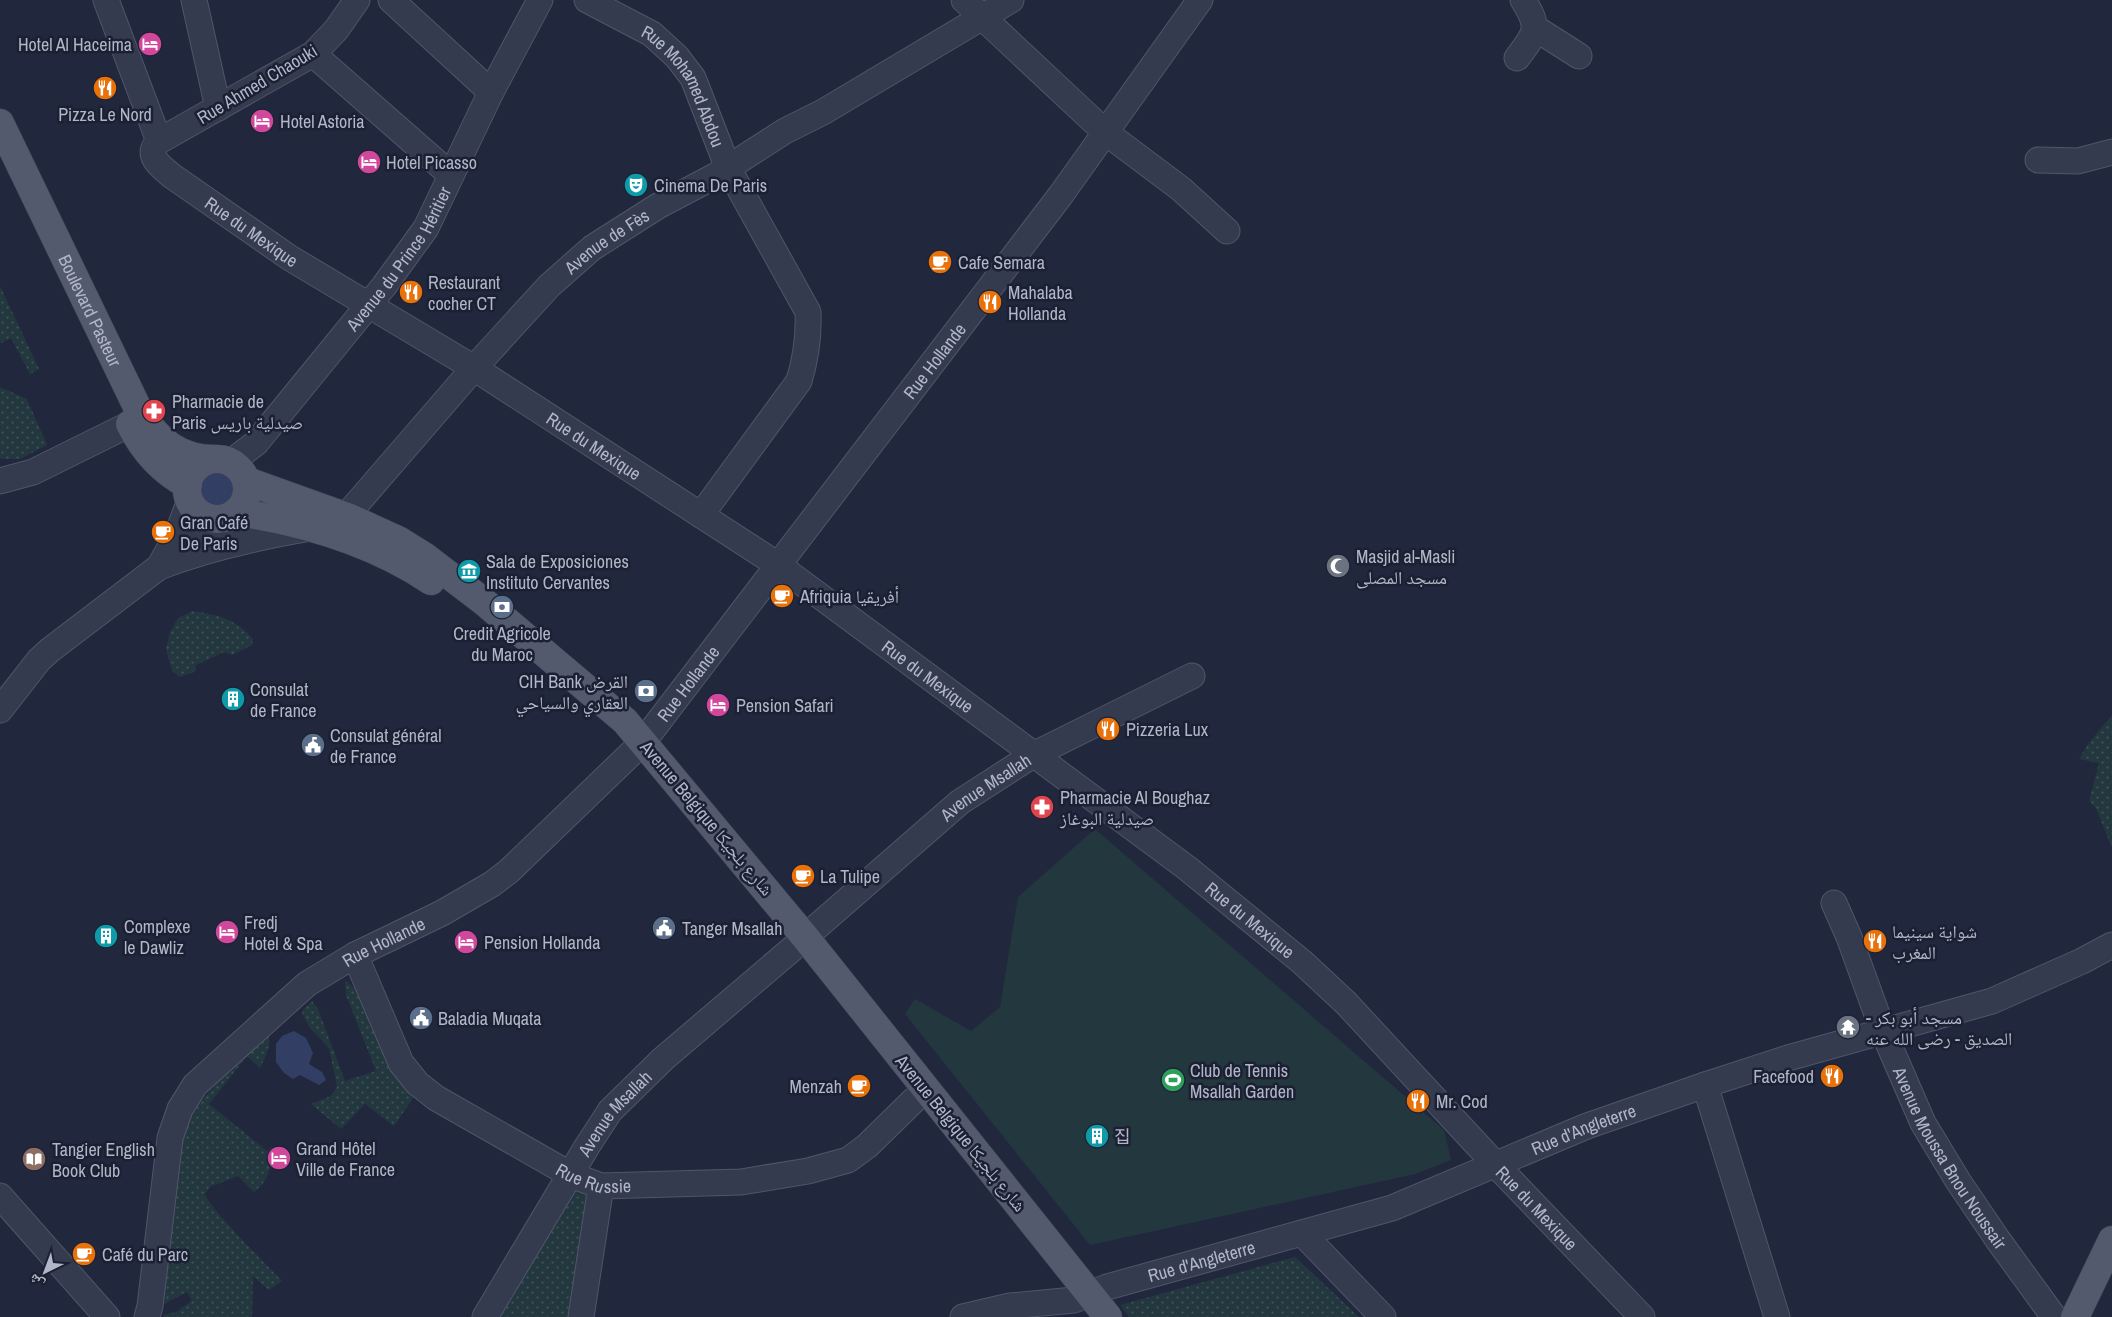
<svg xmlns="http://www.w3.org/2000/svg" width="2112" height="1317" font-family="'Archivo Narrow','Noto Naskh Arabic','Noto Sans KR',sans-serif">
	<defs>
		<pattern id="green-dots" width="8" height="8" patternUnits="userSpaceOnUse" patternTransform="scale(1.25)"><rect width="8" height="8" fill="#23373f"/><path d="M2 2h.1M6 6h.1" fill="none" stroke="#415259" stroke-width="1.8" stroke-linecap="round"/></pattern>
	</defs>
	<rect width="100%" height="100%" fill="#21283e"/>
	<!-- green -->
	<g fill="url(#green-dots)">
		<polygon points="0,286 39,369 30,374 11,338 1,343 0,340"/>
		<polygon points="0,387 27,399 47,445 20,459 0,459"/>
		<path d="M193,611C218,615 236,619 253,639L252,645L232,655L224,652L196,665V671L180,677L172,671L166,649L170,632L178,618Z"/>
		<polygon points="2112,715 2112,848 2096,808 2089,801 2099,763 2079,759 2088,744"/>
		<polygon points="345,980 364,996 418,1091 394,1126 365,1104 341,1129 311,1104 331,1096 337,1087 329,1048 310,1028 302,1014 303,1010 312,1001 318,1009 345,1081 376,1071 346,995"/>
		<path d="M268,1035C272,1045 265,1058 260,1068L247,1056L209,1104L267,1151L272,1146L277,1151C267,1169 272,1178 254,1192L238,1176L210,1187L205,1194C207,1206 269,1267 282,1281L269,1290L253,1276L252,1317H164L163,1315L176,1312L192,1301L187,1292L162,1305L160,1284L185,1123C207,1089 238,1063 268,1035Z"/>
		<polygon points="574,1190 588,1191 574,1317 488,1317"/>
		<polygon points="1295,1257 1359,1317 1129,1317 1120,1305"/>
	</g>
	<!-- pitch -->
	<polygon fill="#23373f" points="1095,829 1444,1130 1451,1160 1415,1174 1090,1245 905,1014 915,999 971,1031 1000,1007 1018,897"/>
	<!-- water -->
	<g fill="#323e64">
		<circle cx="218" cy="490" r="21"/>
		<polygon points="294,1031 306,1038 313,1053 309,1064 322,1072 326,1080 319,1085 300,1075 293,1079 284,1073 276,1062 276,1044 282,1036"/>
	</g>
	<g fill="none" stroke-linecap="round" stroke-linejoin="round">
		<!-- minor casing -->
		<g stroke="#505668" stroke-width="27">
			<g id="minor">
				<polyline points="106,0 159,141"/>
				<polyline points="194,0 218,108"/>
				<path id="s1" d="M357,0L336,30L313,54L159,141C144,155 161,167 172,176L290,258L474,368L778,565L1187,868L1302,962L1346,1003L1495,1164L1642,1317"/>
				<polyline points="391,0 491,92"/>
				<path id="s2" d="M587,0L652,34L677,57L693,78L728,168L808,312C809,337 806,358 799,381L701,515"/>
				<polyline points="964,0 1105,132 1181,189 1227,231"/>
				<polyline points="1535,28 1579,56"/>
				<polyline points="313,54 451,175"/>
				<path d="M1517,58C1536,33 1541,28 1523,0"/>
				<polyline points="2038,160 2078,161 2112,152"/>
				<path id="s3" d="M231,462L256,443L384,286L426,228L491,92L540,0"/>
				<polyline points="0,481 33,472 130,424"/>
				<path id="s4" d="M346,516L474,368L549,286L592,248L658,206L715,176L785,131L823,112L1011,0"/>
				<polyline points="181,551 229,517"/>
				<path d="M159,567C209,548 258,537 311,528"/>
				<polyline points="0,710 39,660 50,650 159,567 177,535 190,500"/>
				<path id="s5" d="M1834,903L1849,937L1883,1031L1923,1123L1958,1181L1998,1240L2054,1317"/>
				<path id="s6" d="M805,937L960,802L1033,755L1192,676"/>
				<path id="s7" d="M355,955L401,1063L417,1083L436,1098L571,1175L601,1186L741,1182L808,1171L848,1160L867,1146L914,1100"/>
				<polyline points="1705,1085 1777,1317"/>
				<polyline points="0,1196 107,1317"/>
				<polyline points="1302,1233 1383,1317"/>
				<path id="s8" d="M147,1317L150,1306L170,1138L180,1109L195,1085L307,984L355,955L442,913L492,884L509,871L643,742L1060,196L1200,0"/>
				<path id="s9" d="M485,1317L586,1148L610,1111L663,1059L792,949"/>
				<polyline points="581,1317 601,1186"/>
				<path id="s10" d="M963,1317L1010,1306L1074,1300L1107,1287L1392,1208L1587,1126L1705,1085L1788,1058L1992,1001L2082,961L2112,945"/>
			</g>
		</g>
		<!-- major casing -->
		<g stroke="#3e4456" stroke-width="29">
			<g id="major">
				<path id="s11" d="M0,123L140,413C159,441 179,459 215,459"/>
				<path d="M130,424C143,450 161,471 188,485"/>
				<circle cx="217" cy="489" r="30"/>
				<polyline points="247,481 350,518 400,541 424,556 483,601 625,721 805,937 1108,1317"/>
				<path d="M236,512C304,522 374,543 431,581"/>
				<polyline points="2075,1317 2112,1240"/>
			</g>
		</g>
		<!-- minor -->
		<use href="#minor" stroke="#353b4e" stroke-width="25"/>
		<!-- major -->
		<use href="#major" stroke="#535a6e" stroke-width="28"/>
	</g>
	<!-- icons -->
	<defs>
		<g id="hotel-disc" transform="scale(1.25)"><circle r="9.5" fill="#d1479c" stroke="#1b2032"/><path d="M-6-4.5h1.5V1H6V5H4.5V3h-9V5H-6ZM-4 0a1.8 1.8 0 1 1 3.6 0ZM.5 0V-2.5h3Q6-2.5 6 0Z" fill="#fff"/></g>
		<g id="restaurant-disc" transform="scale(1.25)"><circle r="9.5" fill="#e8710a" stroke="#1b2032"/><path d="M-5-6h1v4h1v-4h1v4h1v-4h1v5L-1.5 .5V6h-2V.5L-5-1ZM5-6V6H3V1.5H1.5Q1.5-4 5-6Z" fill="#fff"/></g>
		<g id="theatre-disc" transform="scale(1.25)"><circle r="9.5" fill="#0f9aa8" stroke="#1b2032"/><path d="M-5-5.5Q0-4 5-5.5V0Q5 5 0 6Q-5 5-5 0ZM-3.3-2.5H-1v1.5H-3.3ZM1-2.5H3.3v1.5H1ZM-2.8 1Q0 5.5 2.8 1Z" fill="#fff"/></g>
		<g id="cafe-disc" transform="scale(1.25)"><circle r="9.5" fill="#e8710a" stroke="#1b2032"/><path d="M-5.5-4.5H6V0H3Q3 3.5 0 3.5H-2.5Q-5.5 3.5-5.5 0ZM3-3.2v2h1.7v-2ZM-6 4.5H4V6H-6Z" fill="#fff"/></g>
		<g id="pharmacy-disc" transform="scale(1.25)"><circle r="9.5" fill="#e0444e" stroke="#1b2032"/><path d="M-2-6h4v4h4v4h-4v4h-4v-4h-4v-4h4Z" fill="#fff"/></g>
		<g id="mosque-disc" transform="scale(1.25)"><circle r="9.5" fill="#6b7280" stroke="#1b2032"/><path d="M3.5-4.9A6 6 0 1 0 3.5 4.9A5 5 0 1 1 3.5-4.9Z" fill="#fff"/></g>
		<g id="museum-disc" transform="scale(1.25)"><circle r="9.5" fill="#0f9aa8" stroke="#1b2032"/><path d="M0-6L6-3V-2H-6V-3ZM-5-1h2V3h-2ZM-1-1h2V3h-2ZM3-1h2V3H3ZM-6 4H6V6H-6Z" fill="#fff"/></g>
		<g id="bank-disc" transform="scale(1.25)"><circle r="9.5" fill="#5c6f8a" stroke="#1b2032"/><path d="M-6-4H6V4H-6ZM0-2.3a2.3 2.3 0 1 0 0 4.6a2.3 2.3 0 1 0 0-4.6Z" fill="#fff"/></g>
		<g id="building-disc" transform="scale(1.25)"><circle r="9.5" fill="#0f9aa8" stroke="#1b2032"/><path d="M-4-6H4V6H1V3H-1V6H-4ZM-2.5-4.3h1.7v1.8h-1.7ZM.8-4.3h1.7v1.8H.8ZM-2.5-1h1.7V.8h-1.7ZM.8-1h1.7V.8H.8Z" fill="#fff"/></g>
		<g id="civic-disc" transform="scale(1.25)"><circle r="9.5" fill="#5c6f8a" stroke="#1b2032"/><path d="M-.6-6.5H3V-4.5H.6V-3L4-1V1h2V6H-6V1h2V-1L-.6-3ZM-1.2 2.5V6h2.4V2.5Z" fill="#fff"/></g>
		<g id="temple-disc" transform="scale(1.25)"><circle r="9.5" fill="#6b7280" stroke="#1b2032"/><path d="M0-6L5-2H3V0L6.5 2.5H4V6H1.5V3h-3V6H-4V2.5H-6.5L-3 0V-2H-5Z" fill="#fff"/></g>
		<g id="stadium-disc" transform="scale(1.25)"><circle r="9.5" fill="#2e9e5b" stroke="#1b2032"/><path d="M0-5a6.5 5 0 1 0 0 10a6.5 5 0 1 0 0-10ZM-3.5-1.8h7v3.6h-7Z" fill="#fff"/></g>
		<g id="library-disc" transform="scale(1.25)"><circle r="9.5" fill="#8d6e63" stroke="#1b2032"/><path d="M-6-4Q-3-5.5-.7-3.5V5Q-3 3-6 4ZM6-4Q3-5.5 .7-3.5V5Q3 3 6 4Z" fill="#fff"/></g>
	</defs>
	<g fill-rule="evenodd">
		<use href="#hotel-disc" x="150" y="44"/>
		<use href="#restaurant-disc" x="105" y="88"/>
		<use href="#hotel-disc" x="262" y="121"/>
		<use href="#hotel-disc" x="369" y="162"/>
		<use href="#theatre-disc" x="636" y="185"/>
		<use href="#cafe-disc" x="940" y="262"/>
		<use href="#restaurant-disc" x="411" y="292"/>
		<use href="#restaurant-disc" x="990" y="302"/>
		<use href="#pharmacy-disc" x="154" y="411"/>
		<use href="#cafe-disc" x="163" y="532"/>
		<use href="#mosque-disc" x="1338" y="566"/>
		<use href="#museum-disc" x="469" y="571"/>
		<use href="#cafe-disc" x="782" y="596"/>
		<use href="#bank-disc" x="502" y="607"/>
		<use href="#bank-disc" x="646" y="691"/>
		<use href="#building-disc" x="233" y="699"/>
		<use href="#hotel-disc" x="718" y="705"/>
		<use href="#restaurant-disc" x="1108" y="729"/>
		<use href="#civic-disc" x="313" y="745"/>
		<use href="#pharmacy-disc" x="1042" y="807"/>
		<use href="#cafe-disc" x="803" y="876"/>
		<use href="#civic-disc" x="664" y="928"/>
		<use href="#hotel-disc" x="227" y="932"/>
		<use href="#building-disc" x="106" y="936"/>
		<use href="#restaurant-disc" x="1875" y="941"/>
		<use href="#hotel-disc" x="466" y="942"/>
		<use href="#civic-disc" x="421" y="1018"/>
		<use href="#temple-disc" x="1848" y="1027"/>
		<use href="#restaurant-disc" x="1832" y="1076"/>
		<use href="#stadium-disc" x="1173" y="1080"/>
		<use href="#cafe-disc" x="859" y="1086"/>
		<use href="#restaurant-disc" x="1418" y="1101"/>
		<use href="#building-disc" x="1097" y="1136"/>
		<use href="#hotel-disc" x="279" y="1158"/>
		<use href="#library-disc" x="34" y="1159"/>
		<use href="#cafe-disc" x="84" y="1254"/>
	</g>
	<g text-anchor="middle" dominant-baseline="central" stroke-width="5" stroke-linejoin="round" paint-order="stroke">
		<!-- poi labels -->
		<g font-size="18" fill="#b1b6c9" stroke="#1b2032" text-anchor="start">
			<text x="132" y="44" text-anchor="end">Hotel Al Haceima</text>
			<text x="105" y="114" text-anchor="middle">Pizza Le Nord</text>
			<text x="280" y="121">Hotel Astoria</text>
			<text x="386" y="162">Hotel Picasso</text>
			<text x="654" y="185">Cinema De Paris</text>
			<text x="958" y="262">Cafe Semara</text>
			<text x="428" y="282">Restaurant<tspan x="428" dy="21">cocher CT</tspan></text>
			<text x="1008" y="292">Mahalaba<tspan x="1008" dy="21">Hollanda</tspan></text>
			<text x="172" y="401">Pharmacie de<tspan x="172" dy="21">Paris صيدلية باريس</tspan></text>
			<text x="180" y="522">Gran Café<tspan x="180" dy="21">De Paris</tspan></text>
			<text x="1356" y="556">Masjid al-Masli<tspan x="1356" dy="21">مسجد المصلى</tspan></text>
			<text x="486" y="561">Sala de Exposiciones<tspan x="486" dy="21">Instituto Cervantes</tspan></text>
			<text x="800" y="596">Afriquia أفريقيا</text>
			<text x="502" y="633" text-anchor="middle">Credit Agricole<tspan x="502" dy="21">du Maroc</tspan></text>
			<text x="628" y="681" text-anchor="end">CIH Bank القرض<tspan x="628" dy="21">العقاري والسياحي</tspan></text>
			<text x="250" y="689">Consulat<tspan x="250" dy="21">de France</tspan></text>
			<text x="736" y="705">Pension Safari</text>
			<text x="1126" y="729">Pizzeria Lux</text>
			<text x="330" y="735">Consulat général<tspan x="330" dy="21">de France</tspan></text>
			<text x="1060" y="797">Pharmacie Al Boughaz<tspan x="1060" dy="21">صيدلية البوغاز</tspan></text>
			<text x="820" y="876">La Tulipe</text>
			<text x="244" y="922">Fredj<tspan x="244" dy="21">Hotel &amp; Spa</tspan></text>
			<text x="124" y="926">Complexe<tspan x="124" dy="21">le Dawliz</tspan></text>
			<text x="682" y="928">Tanger Msallah</text>
			<text x="1892" y="931">شواية سينيما<tspan x="1892" dy="21">المغرب</tspan></text>
			<text x="484" y="942">Pension Hollanda</text>
			<text x="1866" y="1017">- مسجد أبو بكر<tspan x="1866" dy="21">الصديق - رضى الله عنه</tspan></text>
			<text x="438" y="1018">Baladia Muqata</text>
			<text x="1190" y="1070">Club de Tennis<tspan x="1190" dy="21">Msallah Garden</tspan></text>
			<text x="1814" y="1076" text-anchor="end">Facefood</text>
			<text x="842" y="1086" text-anchor="end">Menzah</text>
			<text x="1436" y="1101">Mr. Cod</text>
			<text x="1114" y="1136">집</text>
			<text x="296" y="1148">Grand Hôtel<tspan x="296" dy="21">Ville de France</tspan></text>
			<text x="52" y="1149">Tangier English<tspan x="52" dy="21">Book Club</tspan></text>
			<text x="102" y="1254">Café du Parc</text>
		</g>
		<!-- street labels -->
		<g font-size="18" fill="#b1b6c9" stroke="#1b2032">
			<text transform="translate(257 84) rotate(-31)">Rue Ahmed Chaouki</text>
			<text stroke="none"><textPath href="#s2" startOffset="135">Rue Mohamed Abdou</textPath></text>
			<text stroke="none"><textPath href="#s1" startOffset="388">Rue du Mexique</textPath></text>
			<text stroke="none"><textPath href="#s4" startOffset="380">Avenue de Fès</textPath></text>
			<text stroke="none"><textPath href="#s3" startOffset="265">Avenue du Prince Héritier</textPath></text>
			<text stroke="none"><textPath href="#s11" startOffset="208">Boulevard Pasteur</textPath></text>
			<text stroke="none"><textPath href="#s8" startOffset="1288">Rue Hollande</textPath></text>
			<text stroke="none"><textPath href="#s1" startOffset="792">Rue du Mexique</textPath></text>
			<text stroke="none"><textPath href="#s1" startOffset="1198">Rue du Mexique</textPath></text>
			<text stroke="none"><textPath href="#s8" startOffset="882">Rue Hollande</textPath></text>
			<text stroke="none"><textPath href="#s6" startOffset="235">Avenue Msallah</textPath></text>
			<text transform="translate(707 818) rotate(50)">Avenue Belgique شارع بلجيكا</text>
			<text stroke="none"><textPath href="#s1" startOffset="1602">Rue du Mexique</textPath></text>
			<text stroke="none"><textPath href="#s8" startOffset="478">Rue Hollande</textPath></text>
			<text stroke="none"><textPath href="#s9" startOffset="242">Avenue Msallah</textPath></text>
			<text stroke="none"><textPath href="#s10" startOffset="651">Rue d'Angleterre</textPath></text>
			<text transform="translate(961 1133) rotate(51)">Avenue Belgique شارع بلجيكا</text>
			<text stroke="none"><textPath href="#s5" startOffset="281">Avenue Moussa Bnou Noussair</textPath></text>
			<text stroke="none"><textPath href="#s7" startOffset="346">Rue Russie</textPath></text>
			<text stroke="none"><textPath href="#s1" startOffset="2009">Rue du Mexique</textPath></text>
			<text stroke="none"><textPath href="#s10" startOffset="246">Rue d'Angleterre</textPath></text>
		</g>
	</g>
	<!-- north arrow -->
	<g transform="translate(45 1272) rotate(222)" stroke="#1b2032" stroke-width="4" paint-order="stroke">
	<path d="M0-4L9 19L0 12L-9 19Z" fill="#b1b6c9"/>
	<text y="-8" font-size="14" font-weight="bold" text-anchor="middle" fill="#b1b6c9">ش</text>
	</g>
</svg>
